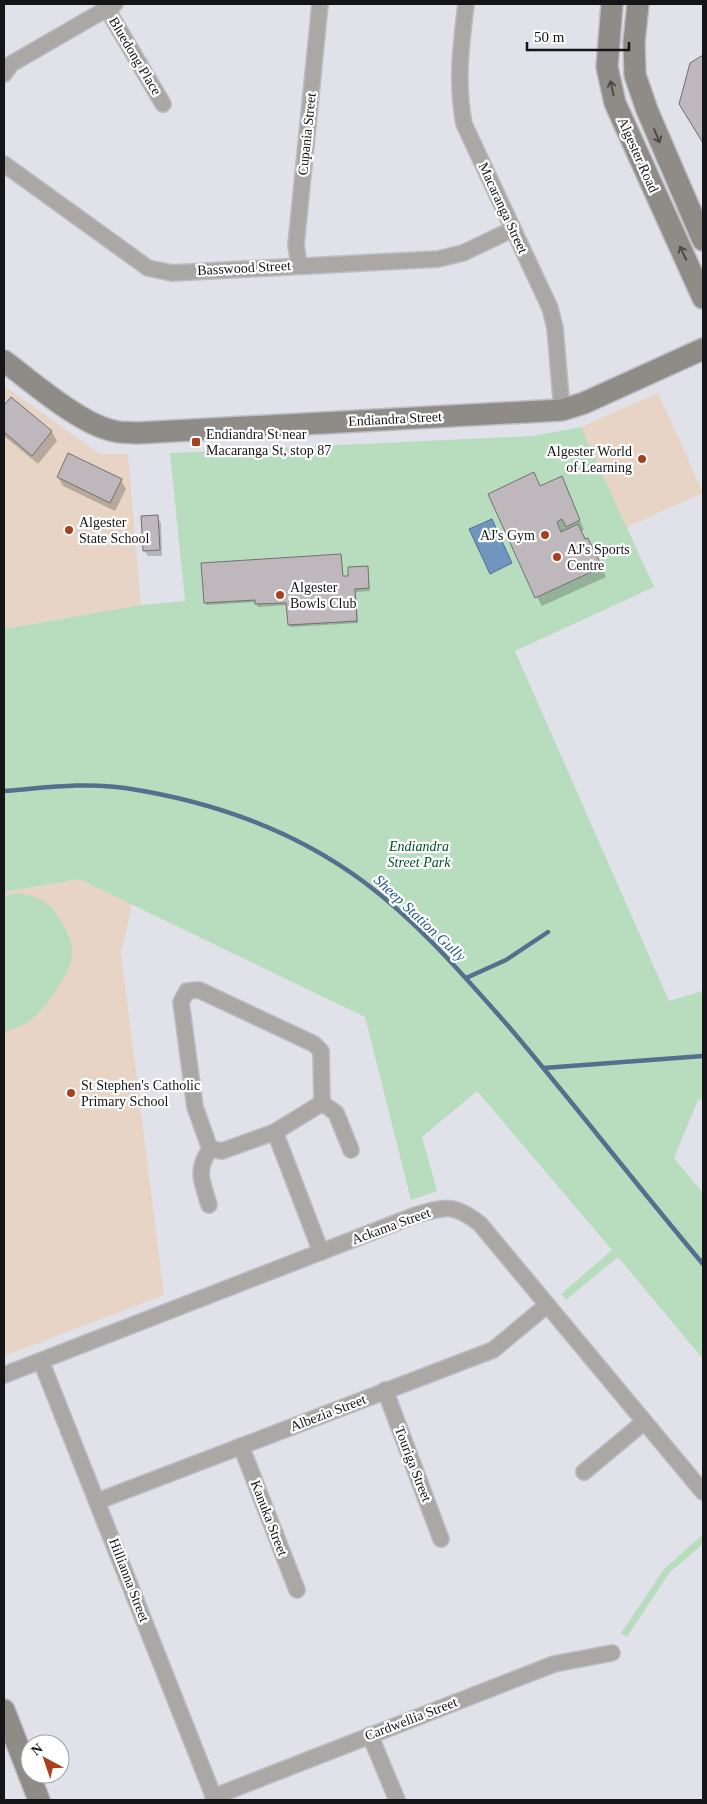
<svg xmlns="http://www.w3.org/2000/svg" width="707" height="1804" font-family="Georgia,serif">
	<rect width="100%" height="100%" fill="#e1e1e9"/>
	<!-- education -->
	<g fill="#e7d4c5">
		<polygon points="4,386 100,454 128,454 141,605 4,629"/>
		<polygon points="658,393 703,493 627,527 581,427"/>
		<polygon points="79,879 132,904 121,953 164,1295 4,1356 4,892"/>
	</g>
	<!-- green -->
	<g fill="#b8ddbe">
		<polygon points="581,427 654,587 515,651 669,1001 703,991 703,1099 698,1100 674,1158 703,1193 703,1359 618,1257 566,1300 561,1294 612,1250 477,1091 422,1137 437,1191 411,1200 365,1017 79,879 4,892 4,629 141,605 185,601 170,453 533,436"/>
		<path d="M17,893C37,895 50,902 60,919C66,928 74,945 72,955C70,974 42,1015 25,1024C19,1027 11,1029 4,1032V896Z"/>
		<polygon points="703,1534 703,1544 669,1573 627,1637 621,1633 664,1569"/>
	</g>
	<!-- water -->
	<polygon fill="#7096c0" stroke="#556f8e" points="492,519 512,563 490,574 469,529"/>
	<!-- shadow -->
	<g fill="#0003">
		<polygon points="703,56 703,142 687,117 691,64"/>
		<polygon points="11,398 52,432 57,441 38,464 4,436 4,407"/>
		<polygon points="534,474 541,487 566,486 584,530 581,531 593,548 606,577 542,606 537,597"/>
		<polygon points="58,477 121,480 126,489 115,511 63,486"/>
		<polygon points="157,517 161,523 162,556 148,556 144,550"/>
		<polygon points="341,555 343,578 350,577 367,567 368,570 370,591 356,592 358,623 290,627 288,605 258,607 256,602 207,605 205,603"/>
	</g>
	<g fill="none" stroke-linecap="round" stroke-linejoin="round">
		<!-- stream -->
		<g stroke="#556f8e" stroke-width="4.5">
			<path d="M4,791C44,788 85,782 125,788C211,801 294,830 364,882C419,923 465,977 510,1028C576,1106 638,1187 703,1264"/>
			<polyline points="466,978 506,960 548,932"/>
			<polyline points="544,1068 703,1056"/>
		</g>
	</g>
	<!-- building -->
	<g fill="#beb7bc" stroke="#756f73">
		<polygon points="703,55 703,143 679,104 690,63"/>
		<polygon points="11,397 52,431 32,456 4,432 4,405"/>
		<polygon points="68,453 122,479 110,503 57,477"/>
		<polygon points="534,472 540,486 562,476 580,520 566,527 562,519 557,522 561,532 578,524 585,539 588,538 602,567 535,598 488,494"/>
		<polygon points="158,515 160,550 143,551 141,516"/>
		<polygon points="341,554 343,576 348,576 348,567 368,566 369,588 355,589 357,621 288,625 286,603 255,604 255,600 204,603 201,563"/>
	</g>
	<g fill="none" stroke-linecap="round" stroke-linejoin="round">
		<!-- street casing -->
		<g stroke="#bcbcc3" stroke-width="18">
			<g id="street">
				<path d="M466,4C461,46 456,82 464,124L550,308L555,328L562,410"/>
				<polyline points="107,9 163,104"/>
				<polyline points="4,74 11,64 115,4"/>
				<polyline points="4,164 148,268 172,273 438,259 463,253 513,229"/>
				<polyline points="299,265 296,245 320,4"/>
				<polyline points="322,1103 336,1113 351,1150"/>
				<polyline points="275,1132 222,1151 210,1149 195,1107 181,1002 187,991 199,990 314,1044 321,1051 322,1103 275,1132 321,1252"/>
				<path d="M209,1205C202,1180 195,1172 210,1149"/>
				<polyline points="41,1361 215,1800"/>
				<path d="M4,1375L416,1215C446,1206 455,1204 480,1224L703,1492"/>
				<polyline points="385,1390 441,1539"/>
				<polyline points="241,1446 297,1590"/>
				<polyline points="584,1472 644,1422"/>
				<polyline points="98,1501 493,1350 546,1306"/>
				<polyline points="370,1735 397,1800"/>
				<polyline points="213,1797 554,1664 612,1653"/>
			</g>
		</g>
		<!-- secondary casing -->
		<g stroke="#bcbcc3" stroke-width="24">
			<g id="secondary">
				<polyline points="612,4 607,67 615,103 703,298"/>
				<polyline points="638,4 634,42 635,75 647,110 703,240"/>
				<path d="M4,361C31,381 81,425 114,431C121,433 129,432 137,433L562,410L584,403L703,349"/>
				<polyline points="4,1710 39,1800"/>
			</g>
		</g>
		<!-- street -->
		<use href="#street" stroke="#aaa7a5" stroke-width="15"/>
		<!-- secondary -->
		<use href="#secondary" stroke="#8f8b87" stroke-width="21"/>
	</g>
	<!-- one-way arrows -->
	<defs><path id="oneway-shaft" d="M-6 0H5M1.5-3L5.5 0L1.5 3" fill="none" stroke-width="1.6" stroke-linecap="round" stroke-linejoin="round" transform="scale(1.25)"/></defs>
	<g stroke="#4c4a4a">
		<use href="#oneway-shaft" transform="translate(612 88) rotate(-102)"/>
		<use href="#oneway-shaft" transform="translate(657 136) rotate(67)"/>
		<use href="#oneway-shaft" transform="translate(683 253) rotate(-115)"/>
	</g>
	<!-- markers -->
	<g fill="#a84020" stroke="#fff" stroke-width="2">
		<rect x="191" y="437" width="10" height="10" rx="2.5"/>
		<circle cx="642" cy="459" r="5"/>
		<circle cx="69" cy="530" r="5"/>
		<circle cx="545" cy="535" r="5"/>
		<circle cx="557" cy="557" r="5"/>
		<circle cx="280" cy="595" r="5"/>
		<circle cx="71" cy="1093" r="5"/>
	</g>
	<g text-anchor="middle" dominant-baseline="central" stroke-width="4.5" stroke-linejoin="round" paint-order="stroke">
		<!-- street labels -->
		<g font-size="14" fill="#151518" stroke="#fff">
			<text transform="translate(135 56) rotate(59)">Bluedong Place</text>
			<text transform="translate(307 134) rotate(-84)">Cupania Street</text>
			<text transform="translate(638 155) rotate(66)">Algester Road</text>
			<text transform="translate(503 208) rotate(65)">Macaranga Street</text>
			<text transform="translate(244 268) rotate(-3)">Basswood Street</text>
			<text transform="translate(395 419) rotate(-3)">Endiandra Street</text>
			<text transform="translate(391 1226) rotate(-20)">Ackama Street</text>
			<text transform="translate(328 1413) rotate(-21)">Albezia Street</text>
			<text transform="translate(413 1464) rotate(69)">Touriga Street</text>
			<text transform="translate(269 1518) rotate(69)">Kanuka Street</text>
			<text transform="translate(129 1580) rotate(69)">Hillianna Street</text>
			<text transform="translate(411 1719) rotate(-21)">Cardwellia Street</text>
		</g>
		<!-- poi labels -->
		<g font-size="14" fill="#151518" stroke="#fff" text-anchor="start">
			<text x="206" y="434">Endiandra St near<tspan x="206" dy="16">Macaranga St, stop 87</tspan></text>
			<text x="632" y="451" text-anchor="end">Algester World<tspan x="632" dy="16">of Learning</tspan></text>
			<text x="79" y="522">Algester<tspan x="79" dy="16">State School</tspan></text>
			<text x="535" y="535" text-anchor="end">AJ's Gym</text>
			<text x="567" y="549">AJ's Sports<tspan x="567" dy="16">Centre</tspan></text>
			<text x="290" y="587">Algester<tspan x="290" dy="16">Bowls Club</tspan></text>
			<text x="81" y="1085">St Stephen's Catholic<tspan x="81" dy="16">Primary School</tspan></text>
		</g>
		<!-- park labels -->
		<g font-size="14" font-style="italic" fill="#00511f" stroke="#fff">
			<text x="419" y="846">Endiandra<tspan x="419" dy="16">Street Park</tspan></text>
		</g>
		<!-- water labels -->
		<g font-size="15" font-style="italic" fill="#20568c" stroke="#fff">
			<text transform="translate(420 918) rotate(43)">Sheep Station Gully</text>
		</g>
	</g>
	<!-- border -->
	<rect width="707" height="1804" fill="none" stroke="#151518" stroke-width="10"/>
	<!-- north arrow -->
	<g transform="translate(45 1759) rotate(320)"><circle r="24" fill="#ffffff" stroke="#a1a1a3"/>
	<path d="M0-4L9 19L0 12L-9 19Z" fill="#a84020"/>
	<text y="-8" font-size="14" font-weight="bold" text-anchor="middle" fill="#151518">N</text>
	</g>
	<!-- scale -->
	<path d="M527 42v8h102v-8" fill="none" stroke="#151518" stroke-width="2.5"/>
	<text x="534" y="42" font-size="15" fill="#151518" stroke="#ffffff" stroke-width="4" paint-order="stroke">50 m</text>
</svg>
